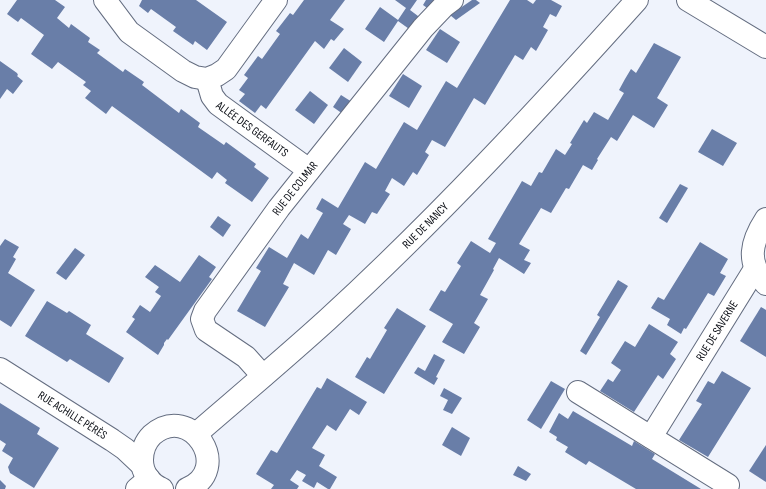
<svg xmlns="http://www.w3.org/2000/svg" width="766" height="489" font-family="'Sofia Sans Condensed',sans-serif">
	<rect width="100%" height="100%" fill="#eff3fc"/>
	<!-- building -->
	<g fill="#697ea8">
		<polygon points="17,0 55,0 65,7 57,18 69,28 71,24 90,38 88,42 100,50 97,53 123,72 125,69 144,82 142,85 179,113 181,109 200,123 198,127 224,145 226,142 256,164 254,167 269,178 252,202 225,183 227,180 217,172 212,179 112,106 106,114 85,98 91,91 83,85 86,82 58,62 52,69 31,54 44,35 21,18 18,22 7,14"/>
		<polygon points="142,0 196,0 227,22 207,50 195,41 193,45 173,31 176,27 151,9 148,13 139,6"/>
		<polygon points="304,0 345,0 330,20 344,29 334,41 331,39 324,49 315,41 266,109 261,105 255,113 239,101 245,94 239,90 248,78 244,75 258,56 262,59 280,34 276,31 290,13 293,15"/>
		<polygon points="395,0 417,0 410,10 422,19 412,31 398,21 384,42 365,29 380,7 398,20 406,8"/>
		<polygon points="426,0 437,0 430,10 423,5"/>
		<polygon points="472,0 476,0 480,3 456,20 450,15"/>
		<polygon points="510,0 527,0 533,4 536,0 551,0 562,6 556,17 550,14 543,27 548,30 536,51 531,47 523,60 515,55 485,105 474,98 445,147 432,140 425,152 429,155 417,175 413,172 404,186 392,178 385,191 390,194 377,214 372,212 365,224 349,215 343,224 351,229 336,255 328,250 314,275 294,263 283,284 289,287 265,327 237,311 261,271 256,268 269,247 287,258 301,234 308,239 323,213 316,209 322,198 338,208 365,162 376,169 404,122 417,130 446,81 457,88"/>
		<polygon points="440,29 460,42 447,63 426,50"/>
		<polygon points="654,43 681,57 657,98 668,105 654,128 633,115 617,141 611,137 597,159 598,160 592,170 583,165 569,189 566,188 551,213 541,208 519,244 530,250 524,260 531,263 524,274 499,258 493,269 494,270 480,295 488,299 474,323 480,327 464,354 442,342 453,324 429,310 441,290 445,292 461,266 457,263 471,241 490,253 496,243 488,239 522,181 531,186 539,172 542,173 556,149 565,155 572,144 570,143 584,120 587,123 594,112 608,120 624,93 619,90 625,79 631,69 636,73"/>
		<polygon points="344,48 362,62 348,82 329,68"/>
		<polygon points="0,61 17,73 18,75 17,76 23,81 13,94 7,89 0,99"/>
		<polygon points="403,74 422,86 409,108 389,96"/>
		<polygon points="310,91 328,105 314,124 295,110"/>
		<polygon points="341,95 352,102 343,114 333,107"/>
		<polygon points="712,129 737,143 723,166 698,152"/>
		<polygon points="680,184 688,188 667,223 659,218"/>
		<polygon points="218,216 231,225 223,237 210,227"/>
		<polygon points="5,239 19,247 13,257 16,259 8,273 35,290 11,327 0,320 0,246"/>
		<polygon points="700,242 728,259 720,273 726,276 714,296 708,293 686,329 684,328 681,334 667,325 670,319 651,308 658,297 664,300"/>
		<polygon points="75,248 85,255 66,280 56,273"/>
		<polygon points="199,255 216,267 209,277 212,279 168,340 167,339 164,343 164,345 158,355 126,332 135,319 132,317 140,305 150,312 161,296 155,292 159,287 145,277 155,265 180,282"/>
		<polygon points="618,280 628,286 586,355 580,351 600,317 597,315"/>
		<polygon points="47,301 67,313 69,311 91,325 86,334 124,358 109,383 70,359 67,362 25,336"/>
		<polygon points="761,307 766,310 766,357 740,341"/>
		<polygon points="397,308 426,326 384,394 355,377 367,357 370,359 387,330 384,328"/>
		<polygon points="649,324 678,342 670,354 676,359 663,379 658,375 634,412 600,391 608,379 613,382 621,370 611,363 625,341 635,347"/>
		<polygon points="434,354 445,360 436,377 438,378 434,385 414,373 418,367 425,371"/>
		<polygon points="722,371 751,388 708,457 679,440 702,404 696,401 708,381 714,384"/>
		<polygon points="327,378 367,402 359,415 350,409 336,431 327,425 312,448 325,455 319,466 337,477 330,489 328,489 317,482 314,488 302,481 306,475 297,470 290,480 299,486 297,489 271,489 274,485 256,474 271,450 277,453 317,387 321,389"/>
		<polygon points="551,381 565,389 541,429 527,420"/>
		<polygon points="444,388 462,398 452,414 443,410 448,400 440,396"/>
		<polygon points="0,403 40,428 37,434 59,448 34,488 10,473 8,467 13,458 2,451 6,444 0,440"/>
		<polygon points="573,411 632,446 634,441 655,454 652,459 701,489 636,489 589,461 586,465 565,452 568,447 556,440 557,437 549,432 559,413 568,419"/>
		<polygon points="452,427 470,438 461,456 442,445"/>
		<polygon points="766,445 766,482 749,471"/>
		<polygon points="518,466 531,474 526,481 513,475"/>
		<polygon points="0,480 6,486 5,489 0,489"/>
	</g>
	<g fill="none" stroke-linecap="round" stroke-linejoin="round">
		<!-- minor casing -->
		<g stroke="#646d80" stroke-width="24">
			<g id="minor">
				<polyline points="105,0 129,32 183,71 195,77 207,79 217,75 226,69 276,0"/>
				<polyline points="688,0 766,47"/>
				<path id="s1" d="M207,79L212,96L218,104L309,170"/>
				<path d="M766,219C751,242 746,262 766,284"/>
				<path id="s2" d="M263,376L246,357L206,330L202,319L205,311L279,208L423,28L444,6L452,0"/>
				<polyline points="578,392 728,485"/>
				<path id="s3" d="M651,437L755,269"/>
				<polyline points="137,489 149,479"/>
			</g>
		</g>
		<!-- tertiary casing -->
		<g stroke="#646d80" stroke-width="24">
			<g id="tertiary">
				<path id="s4" d="M0,369L112,440L125,449L142,465"/>
				<path id="s5" d="M196,434C240,396 284,359 327,320C437,219 538,110 637,0"/>
				<path d="M162,489C150,484 142,473 142,460C142,450 145,442 152,435C191,401 234,470 187,489"/>
			</g>
		</g>
		<!-- minor -->
		<use href="#minor" stroke="#fff" stroke-width="22"/>
		<!-- tertiary -->
		<use href="#tertiary" stroke="#fff" stroke-width="22"/>
	</g>
	<g text-anchor="middle" dominant-baseline="central" stroke-width="3" stroke-linejoin="round" paint-order="stroke">
		<!-- street labels -->
		<g font-size="12" fill="#0b0e15" stroke="#fff">
			<text stroke="none"><textPath href="#s1" startOffset="70">ALLÉE DES GERFAUTS</textPath></text>
			<text stroke="none"><textPath href="#s2" startOffset="246">RUE DE COLMAR</textPath></text>
			<text stroke="none"><textPath href="#s5" startOffset="310">RUE DE NANCY</textPath></text>
			<text stroke="none"><textPath href="#s3" startOffset="125">RUE DE SAVERNE</textPath></text>
			<text stroke="none"><textPath href="#s4" startOffset="86">RUE ACHILLE PÉRÈS</textPath></text>
		</g>
	</g>
</svg>
